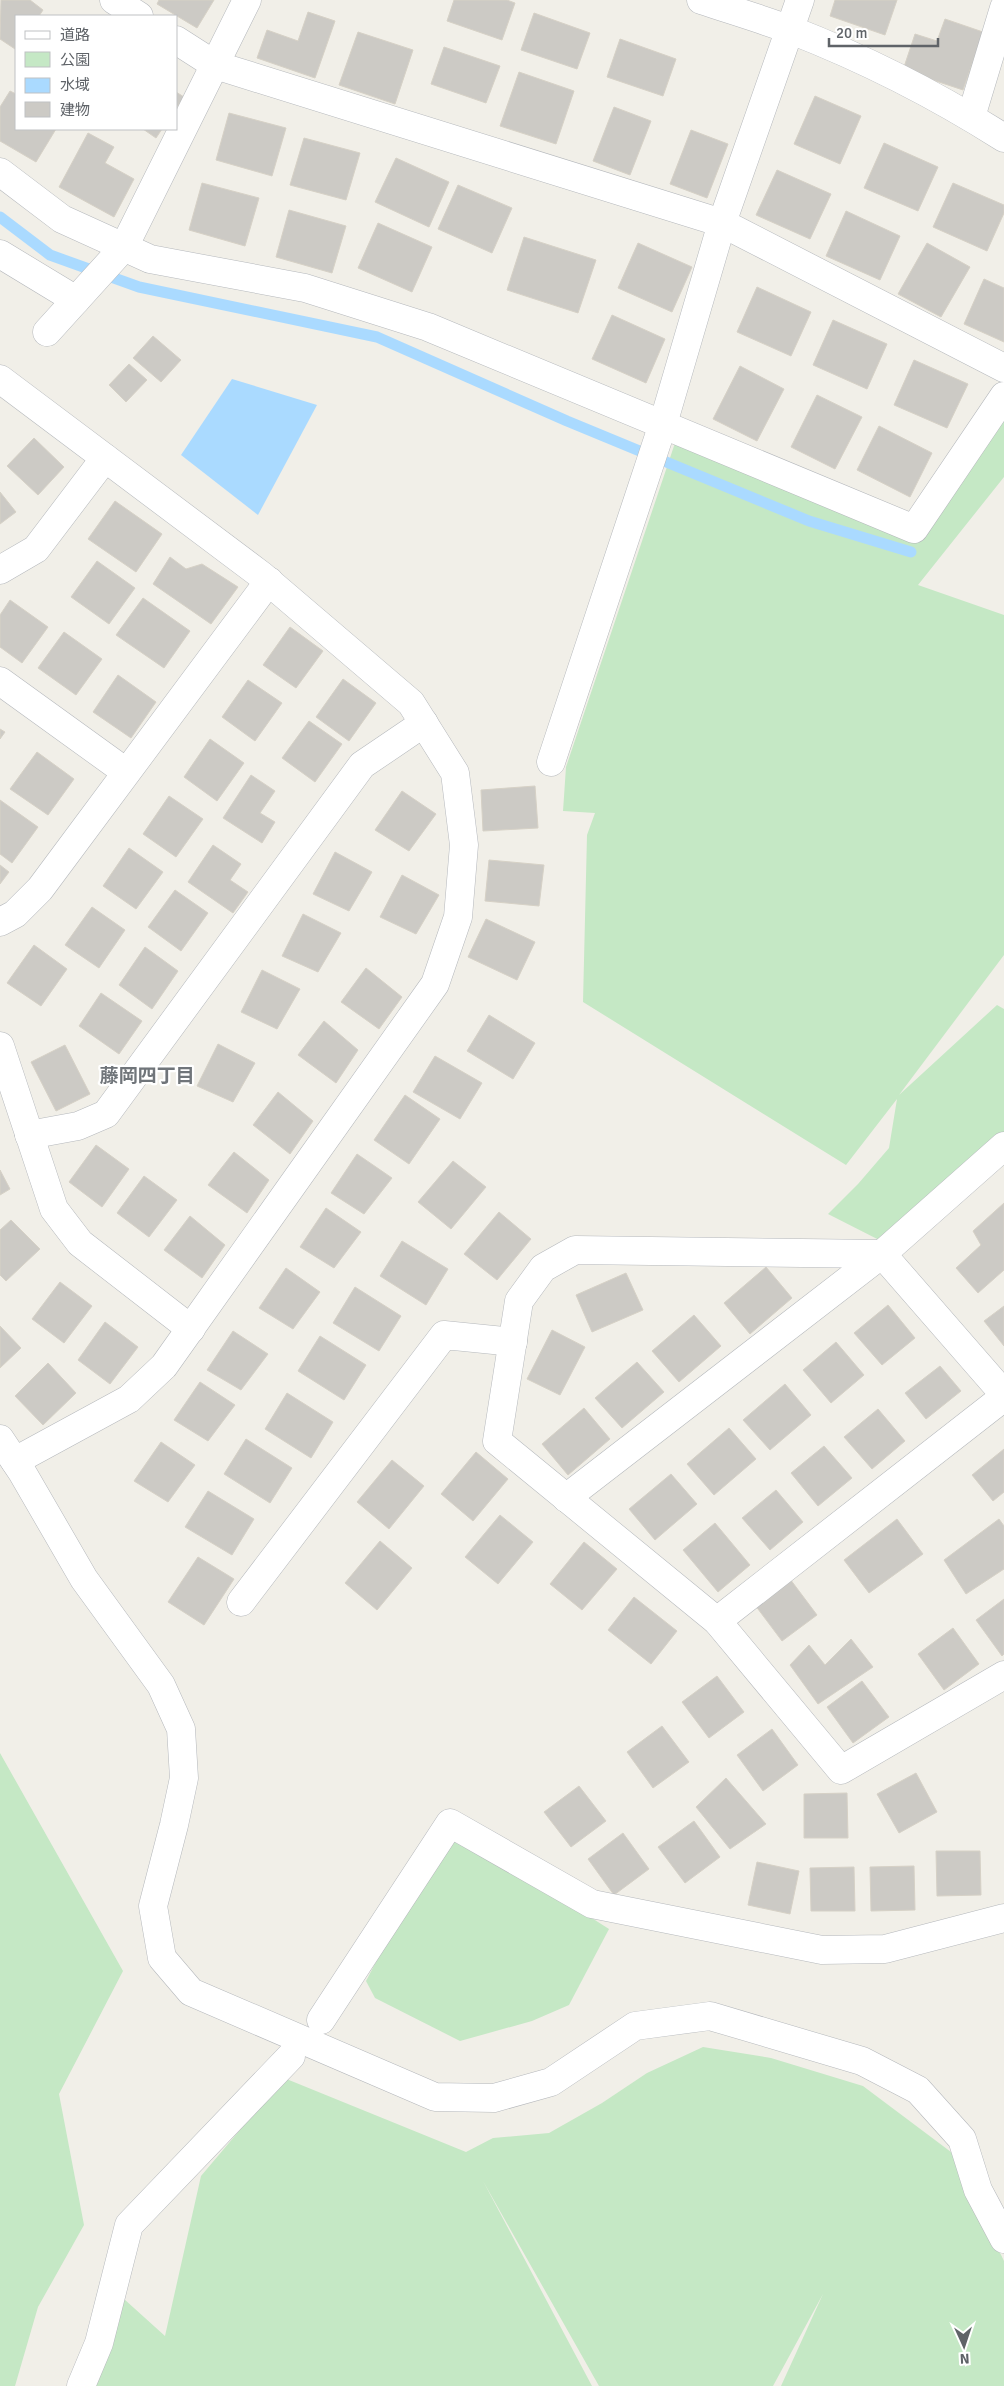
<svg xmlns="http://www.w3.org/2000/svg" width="1004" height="2386" font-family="Signika,'Noto Sans JP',sans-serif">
	<rect width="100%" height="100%" fill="#f1efe8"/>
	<!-- green -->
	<g fill="#c5e8c5">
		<polygon points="1004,413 1004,477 918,585 1004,615 1004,955 899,1095 997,1005 1004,1009 1004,1157 891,1246 828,1214 858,1184 889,1148 897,1099 846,1165 583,1002 587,835 595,813 563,811 566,767 675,443 914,528"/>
		<polygon points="0,1753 123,1971 59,2094 84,2225 38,2307 15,2386 0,2386"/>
		<polygon points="447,1826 609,1929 569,2005 532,2021 460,2041 375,1998 366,1981"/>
		<polygon points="703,2047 771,2058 863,2086 951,2152 1004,2261 1004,2386 781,2386 823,2294 773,2386 599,2386 483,2181 592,2386 90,2386 124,2299 165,2336 201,2176 284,2078 466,2152 493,2138 549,2133 602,2103 647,2073"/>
	</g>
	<!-- water -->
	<polygon fill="#aadaff" points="232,379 317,405 258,515 181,455"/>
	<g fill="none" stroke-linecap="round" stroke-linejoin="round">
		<!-- stream -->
		<polyline stroke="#aadaff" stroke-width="11" points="0,217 50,255 139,287 377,337 567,421 809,521 911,552"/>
	</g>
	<!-- building -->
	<g fill="#cccac5" stroke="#d6d1c6">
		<polygon points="1,0 30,0 43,10 39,16 16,16 15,49 0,39"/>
		<polygon points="159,0 214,0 197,28 157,4"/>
		<polygon points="454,0 507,0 515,3 502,40 447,21"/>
		<polygon points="835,0 897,0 885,35 830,16"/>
		<polygon points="308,12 335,21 315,78 257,58 267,30 298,41"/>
		<polygon points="534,13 590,33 577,69 521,50"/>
		<polygon points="945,19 983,32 963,90 903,70 915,34 937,41"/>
		<polygon points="358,32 413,50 395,104 339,85"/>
		<polygon points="620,39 676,59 663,96 607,77"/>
		<polygon points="444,47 500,66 486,103 431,84"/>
		<polygon points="519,72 574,91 556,144 500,126"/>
		<polygon points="10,91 16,94 16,129 56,129 36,162 0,141 0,107"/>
		<polygon points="176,92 184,97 176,108"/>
		<polygon points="815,96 861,116 840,164 794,144"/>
		<polygon points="614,107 651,121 630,175 593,161"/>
		<polygon points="229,113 286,128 272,176 216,160"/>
		<polygon points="143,129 162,129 156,138"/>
		<polygon points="691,130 728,144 707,198 670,184"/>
		<polygon points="88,133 114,147 105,163 134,179 114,217 59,187"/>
		<polygon points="304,138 360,153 346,200 290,185"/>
		<polygon points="884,143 938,167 918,211 864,188"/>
		<polygon points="396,158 449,182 429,227 375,202"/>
		<polygon points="777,170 831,194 810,239 756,215"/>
		<polygon points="202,183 259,198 245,246 189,230"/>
		<polygon points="953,183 1004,205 1004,213 987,251 933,227"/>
		<polygon points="458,185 512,208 492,253 438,229"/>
		<polygon points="289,210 346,226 332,273 276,257"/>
		<polygon points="846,211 900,236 880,280 826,256"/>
		<polygon points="378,223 432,247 412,292 358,268"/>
		<polygon points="524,237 596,260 578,313 507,290"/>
		<polygon points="638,243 692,267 672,312 618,288"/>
		<polygon points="927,243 970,267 941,317 898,294"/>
		<polygon points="984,279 1004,288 1004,342 964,324"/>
		<polygon points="757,287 811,312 791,356 737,332"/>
		<polygon points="612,315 665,339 646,383 592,359"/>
		<polygon points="833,320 887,344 867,389 813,365"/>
		<polygon points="153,336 181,360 161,382 133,358"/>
		<polygon points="914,360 968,384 947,428 894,405"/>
		<polygon points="129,364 147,380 126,402 109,385"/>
		<polygon points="740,366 784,389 757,441 713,419"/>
		<polygon points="817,395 862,417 835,469 791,447"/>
		<polygon points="879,426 932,453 910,497 857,470"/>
		<polygon points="34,438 64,467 38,495 7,466"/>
		<polygon points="0,492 16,512 0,524"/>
		<polygon points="115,501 162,534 136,572 88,539"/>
		<polygon points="170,557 186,569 202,564 238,587 211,624 153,584"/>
		<polygon points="97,561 135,588 109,624 71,597"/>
		<polygon points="143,598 190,631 164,668 116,635"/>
		<polygon points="10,600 48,627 22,663 0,647 0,615"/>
		<polygon points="290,627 323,651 296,688 263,665"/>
		<polygon points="64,632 102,659 76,695 38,668"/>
		<polygon points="118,675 156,702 131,738 93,712"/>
		<polygon points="343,679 376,703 349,741 316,717"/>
		<polygon points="248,680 282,703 255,741 222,717"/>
		<polygon points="309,721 342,744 315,782 282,758"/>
		<polygon points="0,729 5,732 0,739"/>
		<polygon points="210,739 244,763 217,801 184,777"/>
		<polygon points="37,752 74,779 48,815 10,789"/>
		<polygon points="251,775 275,791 260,813 275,822 262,843 223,818"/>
		<polygon points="535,786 538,828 483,831 481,790"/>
		<polygon points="402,791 436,814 409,851 375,830"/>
		<polygon points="169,796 203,819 176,857 143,834"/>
		<polygon points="0,800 38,827 12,863 0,854"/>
		<polygon points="213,845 241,864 230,880 248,892 233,913 188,882"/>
		<polygon points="129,848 163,872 136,909 103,886"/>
		<polygon points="335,852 372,872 349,911 313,894"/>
		<polygon points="489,860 544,865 539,906 485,901"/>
		<polygon points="0,865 9,872 0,884"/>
		<polygon points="402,875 439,895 416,934 380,917"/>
		<polygon points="175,890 208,913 181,951 148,927"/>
		<polygon points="92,907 125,930 99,968 65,945"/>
		<polygon points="303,914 341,933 318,972 282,956"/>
		<polygon points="486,919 535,942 517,980 468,957"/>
		<polygon points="34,945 67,969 41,1006 7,983"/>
		<polygon points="145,947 178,971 152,1009 119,985"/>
		<polygon points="366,968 402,997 379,1029 341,1002"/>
		<polygon points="262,970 300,989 277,1029 241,1012"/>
		<polygon points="101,993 142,1021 119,1054 79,1026"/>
		<polygon points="489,1015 535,1043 513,1079 467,1051"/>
		<polygon points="324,1021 358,1050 336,1083 298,1055"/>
		<polygon points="218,1044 255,1063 233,1102 197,1086"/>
		<polygon points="65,1045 90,1094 56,1111 31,1062"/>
		<polygon points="435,1056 482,1083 460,1119 413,1092"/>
		<polygon points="278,1092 313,1121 290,1154 253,1125"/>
		<polygon points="405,1095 440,1119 409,1164 374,1140"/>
		<polygon points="96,1145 129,1169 102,1207 69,1182"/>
		<polygon points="234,1152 269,1180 247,1213 208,1185"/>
		<polygon points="357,1154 392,1178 364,1214 331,1193"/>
		<polygon points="453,1161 486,1187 451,1229 418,1202"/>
		<polygon points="0,1170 10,1189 0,1195"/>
		<polygon points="144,1176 177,1200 149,1237 117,1213"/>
		<polygon points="1004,1203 1004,1270 978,1293 956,1268 981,1245 973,1231"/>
		<polygon points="326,1208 361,1232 334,1268 300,1247"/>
		<polygon points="499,1212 531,1239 497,1280 464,1254"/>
		<polygon points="190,1216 225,1245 202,1278 164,1250"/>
		<polygon points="11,1220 40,1249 6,1281 0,1275 0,1230"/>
		<polygon points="402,1241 448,1269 426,1305 380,1276"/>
		<polygon points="766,1267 792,1298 750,1334 724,1303"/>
		<polygon points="286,1268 320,1292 293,1329 259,1308"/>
		<polygon points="626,1273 643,1310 592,1332 576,1295"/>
		<polygon points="60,1282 92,1306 64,1343 32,1319"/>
		<polygon points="355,1287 401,1316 379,1351 333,1323"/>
		<polygon points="888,1305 915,1338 882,1365 854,1333"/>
		<polygon points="1004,1306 1004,1346 984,1321"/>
		<polygon points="694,1315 721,1346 679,1382 652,1351"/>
		<polygon points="105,1322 138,1347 110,1384 78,1360"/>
		<polygon points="0,1326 21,1348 0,1368"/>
		<polygon points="552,1330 585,1347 560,1395 527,1379"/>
		<polygon points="233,1331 268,1354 241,1390 207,1370"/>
		<polygon points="320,1336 366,1365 344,1400 298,1371"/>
		<polygon points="836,1342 864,1375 831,1403 803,1370"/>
		<polygon points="637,1362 664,1392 622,1428 595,1398"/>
		<polygon points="48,1363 76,1393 43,1425 15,1396"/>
		<polygon points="940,1366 961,1391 926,1419 905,1393"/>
		<polygon points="200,1382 235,1405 208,1441 174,1420"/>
		<polygon points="785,1384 811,1415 770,1450 743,1420"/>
		<polygon points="287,1393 333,1422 311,1458 265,1429"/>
		<polygon points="584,1408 610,1439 568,1475 542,1444"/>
		<polygon points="878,1409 905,1441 872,1469 844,1437"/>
		<polygon points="729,1428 756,1459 714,1495 687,1464"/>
		<polygon points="246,1439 292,1468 270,1503 224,1474"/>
		<polygon points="161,1442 195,1465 168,1502 134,1481"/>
		<polygon points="824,1446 852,1478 818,1506 791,1473"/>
		<polygon points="1004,1449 1004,1492 993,1501 972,1475"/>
		<polygon points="476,1452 508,1479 473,1521 441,1494"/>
		<polygon points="392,1460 424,1486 389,1529 357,1502"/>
		<polygon points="671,1474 697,1504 655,1540 629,1509"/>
		<polygon points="776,1490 803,1522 770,1550 742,1518"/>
		<polygon points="208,1491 254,1519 232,1555 185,1527"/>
		<polygon points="500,1515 533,1542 498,1584 465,1557"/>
		<polygon points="897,1519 923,1554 869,1593 844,1560"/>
		<polygon points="999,1519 1004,1526 1004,1569 966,1594 944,1560"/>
		<polygon points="715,1523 750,1565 718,1592 683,1550"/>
		<polygon points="380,1541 412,1568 377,1610 345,1583"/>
		<polygon points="584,1542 617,1569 582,1610 550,1584"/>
		<polygon points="198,1557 234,1579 204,1625 168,1602"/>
		<polygon points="790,1579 817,1615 782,1641 755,1605"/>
		<polygon points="634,1597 677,1631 651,1664 608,1630"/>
		<polygon points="1004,1599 1004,1654 1002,1656 976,1620"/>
		<polygon points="953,1628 979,1664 944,1690 918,1654"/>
		<polygon points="851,1639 873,1667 818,1704 790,1665 809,1645 825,1665"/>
		<polygon points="717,1676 744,1712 709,1738 682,1702"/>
		<polygon points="862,1681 889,1717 853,1743 827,1707"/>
		<polygon points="662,1726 689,1762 653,1788 627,1752"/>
		<polygon points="772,1729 798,1765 763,1791 737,1755"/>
		<polygon points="916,1773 937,1812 899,1833 877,1794"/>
		<polygon points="726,1778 766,1824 730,1849 696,1807"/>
		<polygon points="579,1786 606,1821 571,1847 544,1812"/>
		<polygon points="847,1793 848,1838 804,1838 804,1794"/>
		<polygon points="694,1821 720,1857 685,1883 658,1847"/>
		<polygon points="623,1833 649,1869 614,1895 588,1859"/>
		<polygon points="936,1851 980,1851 981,1895 937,1896"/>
		<polygon points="757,1862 799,1871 790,1914 748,1905"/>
		<polygon points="914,1866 915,1910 871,1911 870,1867"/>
		<polygon points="854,1867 855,1911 811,1911 810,1868"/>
	</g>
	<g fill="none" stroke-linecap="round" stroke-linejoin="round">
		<!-- minor casing -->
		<g stroke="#b5b8bc" stroke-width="29">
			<g id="minor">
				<polyline points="114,0 139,16"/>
				<path d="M701,0C731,10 761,19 791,30C863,58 938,96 1004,138"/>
				<polyline points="176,40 215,65 722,223 1004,368"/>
				<polyline points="971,117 1004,8"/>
				<polyline points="0,172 62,219 150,259 305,288 428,327 914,529 1004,396"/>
				<polyline points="0,254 76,300"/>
				<polyline points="47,332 124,247 247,0"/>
				<polyline points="0,379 261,575 411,703 455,773 464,845 458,917 435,984 164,1366 129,1399 15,1461"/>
				<polyline points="0,570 36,549 105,458"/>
				<polyline points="0,681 126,772"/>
				<polyline points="551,762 663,424 722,223 800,0"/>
				<polyline points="0,922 15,914 40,889 269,581"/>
				<polyline points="0,1046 54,1209 80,1243 191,1329"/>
				<polyline points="29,1135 78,1126 106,1114 362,765 424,723"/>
				<polyline points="1004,1394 882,1254 575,1250 543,1268 519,1301 497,1441 717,1621 841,1770 1004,1675"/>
				<polyline points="0,1439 22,1472 84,1579 161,1685 181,1729 184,1778 174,1825 153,1906 162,1958 191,1992 435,2097 494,2098 551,2082 635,2026 710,2016 862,2061 918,2090 962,2139 978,2190 1004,2239"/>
				<polyline points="566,1498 882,1254 1004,1146"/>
				<polyline points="241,1602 444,1335 513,1342"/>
				<polyline points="717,1621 1004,1397"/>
				<polyline points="321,2020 450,1823 592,1904 822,1950 885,1949 1004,1918"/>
				<polyline points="81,2386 99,2343 129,2225 291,2056"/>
			</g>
		</g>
		<!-- minor -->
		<use href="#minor" stroke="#fff" stroke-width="28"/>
	</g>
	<g text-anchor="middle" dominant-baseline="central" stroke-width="4.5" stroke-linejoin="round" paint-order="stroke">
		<!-- neighbourhood labels -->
		<g font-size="19" font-weight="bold" fill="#70757a" stroke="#fff">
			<text x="147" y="1076">藤岡四丁目</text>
		</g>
	</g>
	<!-- legend -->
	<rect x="15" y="15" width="162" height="115" fill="#ffffff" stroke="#bfc1c3"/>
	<rect x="25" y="31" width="25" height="8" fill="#ffffff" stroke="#bfc1c3"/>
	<text x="60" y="40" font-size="15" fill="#5f6368">道路</text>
	<rect x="25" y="52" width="25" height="15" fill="#c5e8c5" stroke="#bfc1c3"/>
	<text x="60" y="65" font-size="15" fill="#5f6368">公園</text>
	<rect x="25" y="78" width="25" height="15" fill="#aadaff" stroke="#bfc1c3"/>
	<text x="60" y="90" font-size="15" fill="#5f6368">水域</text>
	<rect x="25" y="102" width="25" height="15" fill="#cccac5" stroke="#bfc1c3"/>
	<text x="60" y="115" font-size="15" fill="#5f6368">建物</text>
	<!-- north arrow -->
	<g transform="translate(964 2346) rotate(177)" stroke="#ffffff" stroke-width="4" paint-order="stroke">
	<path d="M0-4L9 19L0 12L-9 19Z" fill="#5f6368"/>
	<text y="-8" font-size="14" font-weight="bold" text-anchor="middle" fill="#5f6368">N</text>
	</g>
	<!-- scale -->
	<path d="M829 38v8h109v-8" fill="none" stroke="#5f6368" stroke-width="2.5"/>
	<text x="836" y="38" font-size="15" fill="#5f6368" stroke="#ffffff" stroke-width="4" paint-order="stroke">20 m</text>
</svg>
